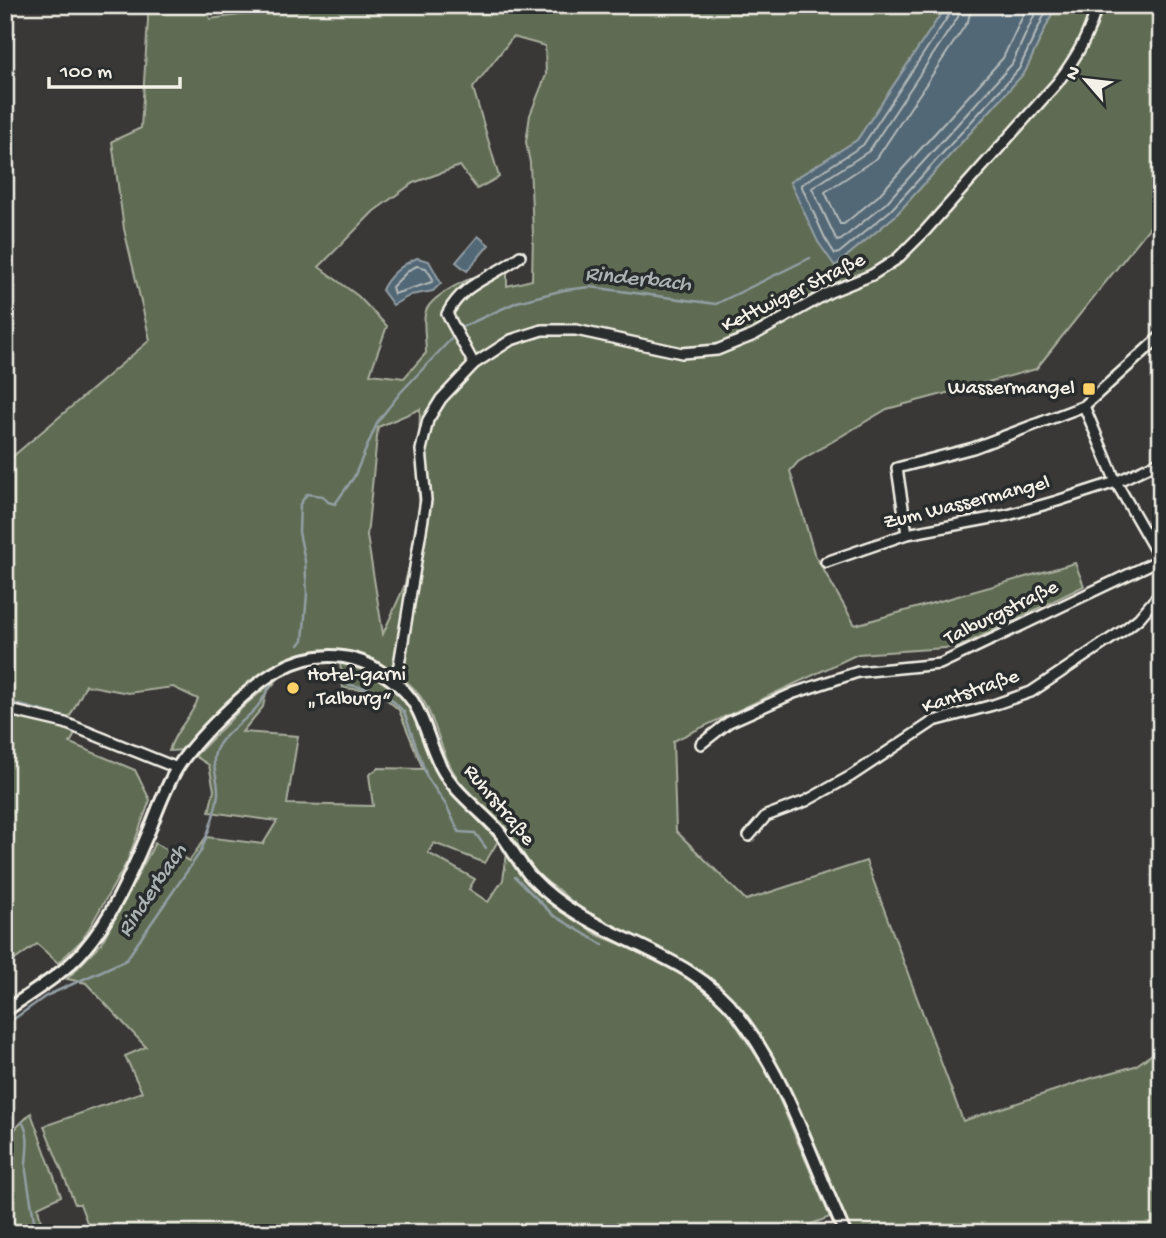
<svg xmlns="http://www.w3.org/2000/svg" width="1166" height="1238" font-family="'Gochi Hand',sans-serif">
	<rect width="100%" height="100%" fill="#393837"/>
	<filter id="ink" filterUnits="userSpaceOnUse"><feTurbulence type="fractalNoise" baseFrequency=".0143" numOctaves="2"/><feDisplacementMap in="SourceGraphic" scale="14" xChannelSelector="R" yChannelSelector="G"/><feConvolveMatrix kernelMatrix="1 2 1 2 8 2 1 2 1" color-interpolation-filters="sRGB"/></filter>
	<g filter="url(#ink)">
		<!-- green -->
		<g fill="#5f6c53" stroke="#aaae9e" stroke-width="2" fill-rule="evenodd">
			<path d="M128,5H205L210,19L255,13L276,5H947L857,140L790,182L835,266L896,215L1025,72L1056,5H1161V213L1036,369L887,409L798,462L790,471L814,553L855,625L1075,563L1084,586L959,647L858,654L673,741L676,831L746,900L866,861L963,1121L1092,1078L1135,1066L1161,1048V1233H852C818,1156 788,1074 737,1006C701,958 639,945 590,915C579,909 570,900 561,892C553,886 543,880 536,872C524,857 515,839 502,824C488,809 470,796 458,779C441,755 438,726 424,702C407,673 366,654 334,652C268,647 226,707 185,750L169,751C174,731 191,718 198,699L173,687L128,693L86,685L69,718L74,736L70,743L135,770L150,800L127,862L83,939L58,963L37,944L5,967V463L150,340L124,229L112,141L141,128L148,20L147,6L131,8ZM513,37L545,46L546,75L530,115L526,142L530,163L533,234L532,280L507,286V263C488,271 429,292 425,314C423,326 426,341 426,353L404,378L370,374L387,326L358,296L319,267L374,211L413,183L460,166L477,189L499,177L473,88ZM420,409L418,485L421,519L404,587L383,634L367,536L378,427Z"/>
			<polygon points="340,663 366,671 401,695 413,711 447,788 498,841 485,863 434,843 428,853 475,879 469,889 488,902 503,880 507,853 526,879 548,900 598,935 654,958 688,976 721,1002 769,1075 830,1217 788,1233 91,1233 80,1204 75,1204 44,1126 142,1092 125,1056 146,1047 86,983 67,979 101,944 155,843 189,861 206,837 263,844 277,821 209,812 214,790 209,765 195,756 244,706 281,675 266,693 263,707 242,732 298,736 287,804 373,806 369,775 378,768 423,769 399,710 377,691 343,688"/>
			<polygon points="31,1113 61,1196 38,1207 43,1233 5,1233 5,1139"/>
		</g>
		<!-- water -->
		<g fill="#526776" stroke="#939ea4" stroke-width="2">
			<polygon points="947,5 1056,5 1025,72 896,215 835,266 818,242 790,182 857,140"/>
			<polygon points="478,236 489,245 467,271 456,262"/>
			<path d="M417,258L429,261L441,283L433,291L411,295L393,305L382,290C388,276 403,264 417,258Z"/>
		</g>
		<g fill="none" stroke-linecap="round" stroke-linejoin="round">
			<!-- shore -->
			<g stroke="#b3baba" stroke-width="2">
				<polyline points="952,5 951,12 863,145 801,185 825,238 835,254 839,253 891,210 1019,69 1049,5"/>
				<polyline points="961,5 958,17 869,151 812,188 837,241 841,240 886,203 1012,64 1039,5"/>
				<polyline points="972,5 968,21 877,158 825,192 840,224 844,224 878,196 1003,58 1028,5"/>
				<polygon points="417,266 426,268 433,279 432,282 394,294 392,287 409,270"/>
			</g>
			<!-- stream -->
			<g stroke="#939ea4" stroke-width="2.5">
				<polyline points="460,328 517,302 564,290 591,287 716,304 810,258"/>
				<polyline points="299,645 303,640 307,594 305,561 299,532 300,504 307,494 323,496 328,502 335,504 354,477 378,421 401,392 451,339"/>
				<polyline points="344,684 383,691 404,712 427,777 446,805 459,832 475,833 486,848"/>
				<polyline points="5,701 65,717"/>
				<polyline points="515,877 553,915 603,945"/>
				<path d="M7,1024L46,996L126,960L201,851C207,836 216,810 218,794C219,779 210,764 216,750C223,733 245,722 257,707C263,700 267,691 271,684"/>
				<path d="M22,1122C32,1137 25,1155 26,1171C29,1192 33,1212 36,1233"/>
			</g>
			<!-- minor casing -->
			<g stroke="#f4f1e8" stroke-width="14">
				<g id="minor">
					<path d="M474,364L447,314C465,280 494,278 520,256"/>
					<polyline points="1084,406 1116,482 1160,559"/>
					<polyline points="907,534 897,468 973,448 1084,406 1161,336"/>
					<polyline points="826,562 907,534 1008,515 1057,501 1116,482 1161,461"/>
					<path d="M392,679L399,665L426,500L421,450L428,420L441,399L474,364L511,340L542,330H576L682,353L717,350L754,335L830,292L872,275L897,259L925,231L1057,83C1076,58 1089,36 1097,5"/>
					<polyline points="5,709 65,723 177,768"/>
					<polyline points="701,744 729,722 794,693 858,672 940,664 1161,559"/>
					<polyline points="749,836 766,816 806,801 851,776 934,721 993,705 1031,692 1124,630 1139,618 1161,592"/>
				</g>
			</g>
			<!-- major casing -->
			<g stroke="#f4f1e8" stroke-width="16">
				<path id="major" d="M5,1011C32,992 62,975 83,951C115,914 133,868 152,824C159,806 166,787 176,770C193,741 249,686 279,670C310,652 348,651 378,670C427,701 419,723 441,767C454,792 479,809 498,830C510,845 519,864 532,878C591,941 687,947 738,1015C787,1079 812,1160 845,1233"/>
			</g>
			<!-- minor -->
			<use href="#minor" stroke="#2a2d2e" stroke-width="9"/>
			<!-- major -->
			<use href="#major" stroke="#2a2d2e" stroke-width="10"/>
		</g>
	</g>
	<!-- markers -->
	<g fill="#ffd166" stroke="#2a2d2e" stroke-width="2.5">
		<rect x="1082" y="382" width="14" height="14" rx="3.5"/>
		<circle cx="293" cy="688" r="7"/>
	</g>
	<g text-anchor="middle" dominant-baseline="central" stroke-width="7" stroke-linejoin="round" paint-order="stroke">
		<!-- street labels -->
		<g font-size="21" fill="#f4f1e8" stroke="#2a2d2e">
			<text transform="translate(794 294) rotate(-26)">Kettwiger Straße</text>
			<text transform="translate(967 504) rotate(-14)">Zum Wassermangel</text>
			<text transform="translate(1002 614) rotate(-26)">Talburgstraße</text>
			<text transform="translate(971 693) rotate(-19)">Kantstraße</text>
			<text transform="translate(498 806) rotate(50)">Ruhrstraße</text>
		</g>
		<!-- poi labels -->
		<g font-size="21" fill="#f4f1e8" stroke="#2a2d2e" text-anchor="end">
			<text x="1075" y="389">Wassermangel</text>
			<text x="307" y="676" text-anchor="start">Hotel-garni<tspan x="307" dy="24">„Talburg“</tspan></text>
		</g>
		<!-- water labels -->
		<g font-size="23" font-style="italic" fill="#abb3b5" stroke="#2a2d2e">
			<text transform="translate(638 280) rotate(6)">Rinderbach</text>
			<text transform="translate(153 891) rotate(-56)">Rinderbach</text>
		</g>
	</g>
	<!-- margin -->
	<rect width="1166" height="1238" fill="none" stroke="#2a2d2e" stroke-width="28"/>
	<rect x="14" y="14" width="1138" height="1210" fill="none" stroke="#f4f1e8" stroke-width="2.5" filter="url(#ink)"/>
	<!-- north arrow -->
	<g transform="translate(1086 80) rotate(298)" stroke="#2a2d2e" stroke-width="5" paint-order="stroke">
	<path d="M0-5L12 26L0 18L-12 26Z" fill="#f4f1e8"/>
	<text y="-10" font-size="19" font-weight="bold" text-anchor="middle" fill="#f4f1e8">N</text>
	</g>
	<!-- scale -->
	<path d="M49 77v10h131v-10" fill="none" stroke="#f4f1e8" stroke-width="3.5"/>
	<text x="60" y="77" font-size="21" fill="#f4f1e8" stroke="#2a2d2e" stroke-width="5" paint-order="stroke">100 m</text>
</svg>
